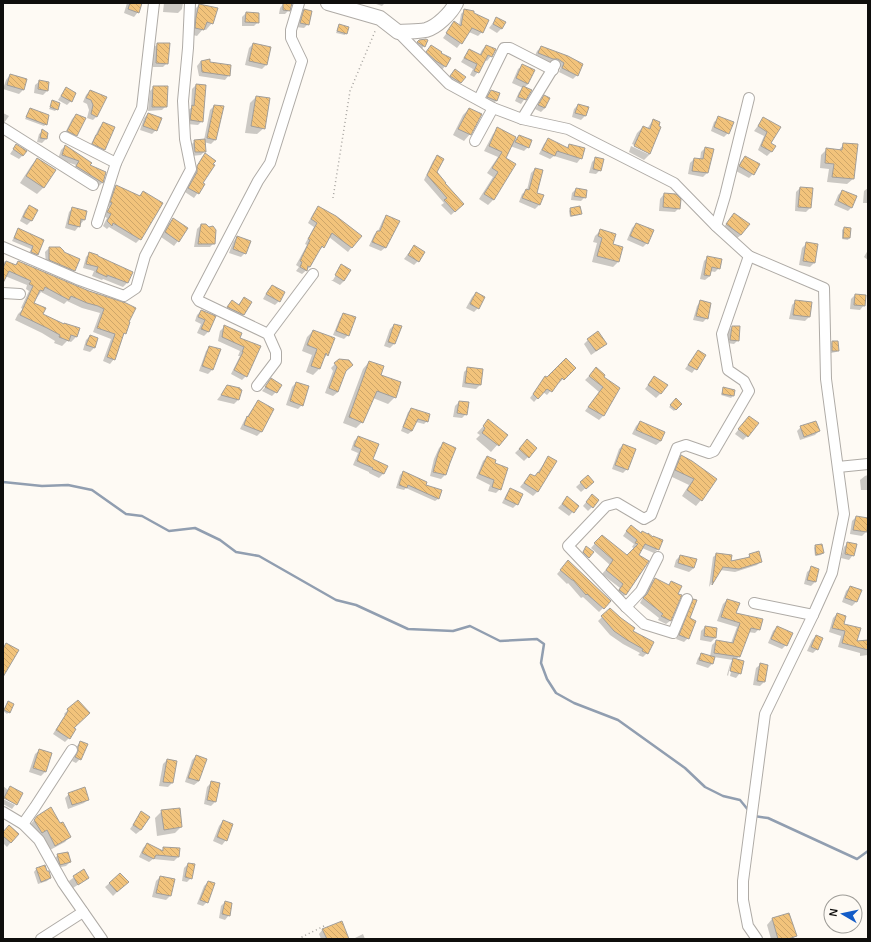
<svg xmlns="http://www.w3.org/2000/svg" width="871" height="942" font-family="Arial,sans-serif">
	<defs>
		<pattern id="building-back-hatch" width="6" height="6" patternUnits="userSpaceOnUse"><rect width="6" height="6" fill="#f2c37b"/><path d="M-1 5l2 2M0 0l6 6M5-1l2 2" fill="none" stroke="#cea669"/></pattern>
	</defs>
	<rect width="100%" height="100%" fill="#fefaf4"/>
	<!-- shadow -->
	<g fill="#0003">
		<polygon points="127,3 141,3 138,12 134,17 124,13"/>
		<polygon points="164,3 183,3 182,9 178,13 163,12"/>
		<polygon points="284,3 289,10 285,14 279,14 280,8"/>
		<polygon points="377,3 385,3 382,6 376,4"/>
		<polygon points="199,5 212,23 206,30 203,29 197,36 189,34 193,11"/>
		<polygon points="304,10 308,24 304,28 296,27 300,14"/>
		<polygon points="465,10 482,32 478,36 469,32 457,48 443,38 454,23 459,26 461,14"/>
		<polygon points="246,13 258,22 254,26 242,26 242,17"/>
		<polygon points="497,18 505,22 501,29 497,33 489,28"/>
		<polygon points="339,25 346,33 345,35 336,33"/>
		<polygon points="427,40 422,49 416,44 419,41"/>
		<polygon points="158,44 167,63 163,67 153,67 153,48"/>
		<polygon points="253,44 266,65 262,69 245,65 249,48"/>
		<polygon points="486,46 491,56 487,61 485,60 478,72 474,77 470,75 473,69 461,62 469,50 479,56 482,50"/>
		<polygon points="541,47 582,64 577,75 573,79 559,72 561,67 554,63 549,63 534,58 537,51"/>
		<polygon points="428,50 445,66 442,70 423,56"/>
		<polygon points="201,61 209,63 229,75 225,80 199,76 197,66"/>
		<polygon points="523,65 534,70 528,84 524,88 530,91 521,104 515,101 519,92 523,88 512,83 518,69"/>
		<polygon points="455,70 461,83 456,87 447,80"/>
		<polygon points="10,75 26,80 23,90 19,94 3,89 6,80"/>
		<polygon points="40,81 47,91 43,95 34,93 35,85"/>
		<polygon points="196,85 202,121 198,125 187,124 188,110 191,108 192,89"/>
		<polygon points="154,87 166,106 162,110 148,111 150,91"/>
		<polygon points="66,88 71,101 67,105 58,100"/>
		<polygon points="90,91 97,116 93,120 87,118 89,110 87,104 83,102 86,95"/>
		<polygon points="491,91 499,94 496,101 492,105 484,102 487,95"/>
		<polygon points="545,96 545,108 541,112 535,109"/>
		<polygon points="256,97 264,128 257,134 245,133 250,103"/>
		<polygon points="53,102 57,109 55,111 49,109"/>
		<polygon points="578,105 587,108 585,116 581,120 572,117 574,109"/>
		<polygon points="214,106 215,140 211,144 204,142 205,151 201,155 191,156 191,145 195,141 204,140 210,110"/>
		<polygon points="30,109 46,124 44,126 25,119"/>
		<polygon points="469,109 470,134 464,141 453,135 463,115"/>
		<polygon points="3,113 9,116 4,123 3,122"/>
		<polygon points="148,114 156,130 152,134 140,130 144,118"/>
		<polygon points="76,115 76,135 72,139 64,135 72,119"/>
		<polygon points="719,118 728,133 724,137 711,131 714,122"/>
		<polygon points="763,119 780,127 770,143 771,152 767,156 758,150 764,136 754,131"/>
		<polygon points="653,120 650,154 644,160 629,152 631,146 648,154 648,152 632,144 637,133 643,127 647,129"/>
		<polygon points="103,123 104,150 100,154 89,148 99,128"/>
		<polygon points="498,129 513,142 519,136 528,147 524,151 510,146 504,158 514,165 493,200 488,205 479,199 493,177 487,173 498,157 484,151 493,134"/>
		<polygon points="43,131 46,139 42,143 37,142 39,134"/>
		<polygon points="548,140 566,149 569,145 581,158 577,163 554,156 550,159 539,154 544,144"/>
		<polygon points="844,144 857,145 853,179 847,184 827,182 829,169 820,168 821,155 827,149 838,151"/>
		<polygon points="16,145 23,155 19,159 10,154"/>
		<polygon points="65,146 89,166 105,173 102,183 98,187 72,171 76,165 58,159 61,150"/>
		<polygon points="705,148 707,173 703,177 688,174 690,163 694,159 700,160 701,152"/>
		<polygon points="437,157 436,172 463,204 451,215 441,205 444,203 424,180 433,161"/>
		<polygon points="745,157 753,174 749,178 736,171 741,161"/>
		<polygon points="596,158 600,170 596,174 589,173 592,162"/>
		<polygon points="37,159 44,187 37,194 20,183 31,166"/>
		<polygon points="202,159 202,183 204,184 194,198 185,192 193,177 193,171"/>
		<polygon points="535,169 536,194 539,205 535,209 519,202 522,194 527,190 531,173"/>
		<polygon points="116,186 139,196 143,192 140,239 136,243 109,227 107,229 103,226 107,218 104,216 109,207 107,206 112,190"/>
		<polygon points="800,188 810,208 806,212 795,211 796,192"/>
		<polygon points="868,188 868,203 863,203 864,191"/>
		<polygon points="576,189 585,197 581,201 571,200 572,193"/>
		<polygon points="842,191 852,207 848,211 834,205 838,195"/>
		<polygon points="664,194 679,208 675,212 659,211 660,199"/>
		<polygon points="29,206 36,211 31,221 27,225 20,221 25,210"/>
		<polygon points="73,208 84,220 75,231 65,228 69,212"/>
		<polygon points="318,208 360,236 348,252 329,237 323,247 318,251 310,267 302,274 296,271 299,267 296,265 307,245 305,244 314,227 308,223 314,212"/>
		<polygon points="570,209 581,214 579,215 570,217 569,211"/>
		<polygon points="387,216 386,247 381,251 369,246 374,235 378,231 383,220"/>
		<polygon points="731,218 741,235 736,239 723,228"/>
		<polygon points="173,219 187,229 174,246 161,237 169,223"/>
		<polygon points="636,224 647,243 643,247 627,240 632,228"/>
		<polygon points="201,225 214,243 210,247 194,247 197,229"/>
		<polygon points="844,228 849,238 848,240 842,239 842,230"/>
		<polygon points="19,230 43,241 37,254 34,257 28,255 31,249 12,241 16,233"/>
		<polygon points="601,230 612,245 618,262 613,267 592,262 597,243 593,242 595,236"/>
		<polygon points="237,237 245,253 241,257 229,253 233,242"/>
		<polygon points="806,244 814,263 810,267 799,265 802,248"/>
		<polygon points="414,246 418,261 414,265 404,259"/>
		<polygon points="49,248 74,270 70,274 46,264 45,252"/>
		<polygon points="868,250 868,260 864,257"/>
		<polygon points="90,253 131,272 127,283 123,287 103,279 102,280 92,276 94,271 83,268 86,257"/>
		<polygon points="708,257 719,268 715,272 710,271 710,276 705,280 700,279 704,261"/>
		<polygon points="3,261 15,266 18,262 89,292 127,322 125,333 122,337 114,359 110,364 103,361 111,339 93,332 100,313 82,308 67,301 64,304 41,292 31,306 76,337 71,342 67,341 62,346 54,343 55,341 42,333 15,320 18,314 23,309 21,308 29,291 26,289 27,285 5,276 3,280"/>
		<polygon points="342,265 350,270 344,281 340,285 331,280 333,280 340,268 338,268"/>
		<polygon points="272,286 279,301 275,305 263,299 268,290"/>
		<polygon points="476,293 478,308 474,312 466,308 472,297"/>
		<polygon points="855,295 864,305 860,310 850,309 851,299"/>
		<polygon points="244,298 251,303 240,318 224,311 232,301 238,305"/>
		<polygon points="701,301 707,318 703,322 693,320 697,306"/>
		<polygon points="796,301 809,317 805,321 789,319 792,305"/>
		<polygon points="201,311 214,317 208,332 204,336 197,333 201,324 195,321 197,315"/>
		<polygon points="344,314 348,335 344,339 333,335 340,318"/>
		<polygon points="394,325 400,327 394,344 390,348 384,346 390,329"/>
		<polygon points="224,327 239,338 260,346 246,376 242,380 231,374 240,356 238,356 240,351 218,341 220,331"/>
		<polygon points="732,327 738,340 734,344 727,343 728,331"/>
		<polygon points="313,331 333,339 327,355 322,360 319,369 313,375 306,372 312,355 302,351 307,337"/>
		<polygon points="90,336 97,338 94,348 90,352 83,350 86,340"/>
		<polygon points="588,340 601,348 591,355 584,344"/>
		<polygon points="832,342 838,351 836,352 831,353 830,344"/>
		<polygon points="210,347 219,350 212,370 208,374 199,371 206,351"/>
		<polygon points="698,351 705,356 692,373 685,369"/>
		<polygon points="369,362 395,397 388,404 373,398 362,422 356,428 343,423 363,369"/>
		<polygon points="335,364 345,371 338,392 333,396 325,393 333,371 331,368"/>
		<polygon points="468,368 480,385 476,389 462,387 464,372"/>
		<polygon points="574,368 559,383 558,382 547,395 543,392 534,402 530,398 542,381"/>
		<polygon points="592,373 602,377 619,388 603,416 599,420 585,411 599,392 585,380"/>
		<polygon points="654,377 660,394 656,398 645,389"/>
		<polygon points="271,380 276,392 272,396 262,391"/>
		<polygon points="296,383 302,405 298,409 286,405 292,387"/>
		<polygon points="228,386 238,400 234,404 217,400"/>
		<polygon points="724,388 733,396 731,398 721,395"/>
		<polygon points="676,400 680,404 674,411 669,407"/>
		<polygon points="258,401 272,409 261,432 257,436 240,429 244,421"/>
		<polygon points="459,402 466,414 462,418 453,417 455,406"/>
		<polygon points="412,409 427,421 424,424 416,422 412,431 408,434 401,431 408,412"/>
		<polygon points="488,421 506,435 491,452 476,439 480,435 477,433"/>
		<polygon points="745,421 747,436 743,440 735,434"/>
		<polygon points="640,422 664,433 661,441 656,445 632,434 636,426"/>
		<polygon points="801,427 819,431 815,435 800,440 797,431"/>
		<polygon points="358,437 372,460 386,467 383,474 379,478 369,473 369,472 353,465 358,453 351,450 354,441"/>
		<polygon points="444,443 446,474 441,479 430,476 434,459 439,448"/>
		<polygon points="523,445 528,457 524,461 515,453"/>
		<polygon points="623,445 627,469 623,473 612,469 619,449"/>
		<polygon points="487,457 493,464 500,489 496,493 488,491 490,485 476,478 483,461"/>
		<polygon points="549,457 556,461 537,492 533,496 520,487 530,475 534,477"/>
		<polygon points="681,457 692,462 701,500 696,506 682,496 689,485 670,476 676,462"/>
		<polygon points="403,472 425,486 438,499 435,501 406,488 404,490 396,488 400,475"/>
		<polygon points="868,475 868,490 861,490 860,480 865,476"/>
		<polygon points="588,476 588,486 581,492 576,487"/>
		<polygon points="511,489 521,494 517,504 513,508 502,503 507,493"/>
		<polygon points="592,495 592,507 588,511 583,506"/>
		<polygon points="567,498 578,506 569,516 558,508"/>
		<polygon points="856,517 868,519 866,532 862,536 850,534 852,521"/>
		<polygon points="627,530 641,534 658,549 654,553 642,548 637,555 647,562 625,595 621,599 615,594 620,588 602,574 610,565 591,548 598,540 627,556 635,549 632,547 634,544 623,536"/>
		<polygon points="848,543 853,555 849,560 841,558 844,547"/>
		<polygon points="815,546 823,553 821,555 815,556 814,548"/>
		<polygon points="586,548 592,552 584,562 579,556"/>
		<polygon points="717,554 730,562 746,559 750,555 761,561 757,565 735,572 720,570 709,587 713,557"/>
		<polygon points="680,556 694,568 689,572 674,567 676,560"/>
		<polygon points="564,566 610,601 599,612 583,597 581,598 568,583 567,584 557,574"/>
		<polygon points="812,568 815,582 811,586 804,584 807,572"/>
		<polygon points="655,579 668,586 671,583 677,594 681,596 670,621 666,624 658,620 659,618 640,603 651,583"/>
		<polygon points="850,587 861,591 856,602 852,606 842,602 846,591"/>
		<polygon points="694,600 689,619 688,638 684,642 676,639 690,604"/>
		<polygon points="727,600 735,614 759,629 755,633 748,632 739,656 736,660 740,673 736,678 730,676 733,663 731,663 728,676 727,675 730,664 733,660 714,657 712,664 708,668 696,664 698,658 702,654 710,657 712,645 716,641 731,643 737,627 717,621 723,604"/>
		<polygon points="610,609 632,632 647,653 643,657 638,655 640,653 623,644 610,635 598,621"/>
		<polygon points="837,614 856,643 868,641 868,655 860,656 860,653 838,647 841,636 829,632 833,618"/>
		<polygon points="705,627 715,638 711,642 700,640 701,631"/>
		<polygon points="777,627 786,645 782,649 768,643 773,631"/>
		<polygon points="816,636 817,649 813,653 807,651 812,640"/>
		<polygon points="761,664 764,682 760,686 753,685 756,668"/>
		<polygon points="8,702 9,712 7,714 3,711"/>
		<polygon points="68,710 73,728 69,738 65,742 53,734 65,715 64,714"/>
		<polygon points="81,742 80,759 76,763 72,761 75,756 74,752 77,746"/>
		<polygon points="40,750 51,754 45,772 41,776 29,772 35,754"/>
		<polygon points="196,756 199,781 194,785 185,782 192,760"/>
		<polygon points="167,760 176,762 172,783 168,787 159,786 163,764"/>
		<polygon points="211,783 219,784 215,802 211,806 204,804 207,787"/>
		<polygon points="3,786 8,790 10,787 16,804 3,796"/>
		<polygon points="69,794 88,799 84,803 68,809 65,798"/>
		<polygon points="3,799 15,805 12,809 3,804"/>
		<polygon points="162,811 181,827 175,833 157,836 155,818"/>
		<polygon points="141,813 141,830 136,834 130,829"/>
		<polygon points="37,817 70,836 65,842 50,850 41,835 36,838 29,826"/>
		<polygon points="223,821 226,840 222,845 213,841 219,826"/>
		<polygon points="3,833 11,842 7,847 3,843"/>
		<polygon points="147,844 161,851 164,848 178,857 174,861 153,859 149,862 139,857 143,848"/>
		<polygon points="58,855 70,862 66,866 56,868 54,859"/>
		<polygon points="188,864 191,878 187,882 182,881 184,868"/>
		<polygon points="37,868 50,878 47,881 38,884 34,872"/>
		<polygon points="84,870 88,878 73,888 69,881"/>
		<polygon points="120,874 123,886 113,896 105,887"/>
		<polygon points="160,877 170,896 166,900 152,897 156,881"/>
		<polygon points="208,882 207,902 203,906 197,904 204,886"/>
		<polygon points="225,902 229,915 225,920 219,918 221,906"/>
		<polygon points="789,914 795,936 793,939 771,939 767,925 772,919"/>
		<polygon points="323,929 348,939 321,939 319,934"/>
		<polygon points="363,934 365,939 353,939"/>
	</g>
	<g fill="none" stroke-linecap="round" stroke-linejoin="round">
		<!-- stream -->
		<g stroke="#919eb0" stroke-width="2.5">
			<polyline points="3,482 42,486 68,485 92,490 126,514 142,516 169,531 195,528 220,540 236,552 259,556 336,600 356,605 408,629 453,631 470,626 500,641 537,639 544,644 541,663 547,679 556,693 574,703 618,720 685,768 705,787 723,796 740,800 749,811"/>
			<polyline points="754,816 768,818 857,859 868,851"/>
		</g>
	</g>
	<!-- building -->
	<g fill="url(#building-back-hatch)" stroke="#a29e99">
		<polygon points="130,3 142,3 139,13 128,9"/>
		<polygon points="283,3 292,3 290,11 283,10"/>
		<polygon points="199,4 218,8 213,24 207,22 204,30 195,28 196,17"/>
		<polygon points="304,9 312,11 309,25 300,23"/>
		<polygon points="464,9 474,11 474,13 489,20 483,33 472,28 462,44 446,33 454,21 461,26"/>
		<polygon points="246,12 259,13 259,23 245,22"/>
		<polygon points="496,17 506,22 502,29 493,24"/>
		<polygon points="339,24 349,27 347,34 337,31"/>
		<polygon points="426,39 428,40 425,47 417,42 419,40"/>
		<polygon points="157,43 170,43 168,64 156,63"/>
		<polygon points="253,43 271,47 267,65 249,61"/>
		<polygon points="431,45 442,52 441,53 451,58 446,67 436,61 426,52"/>
		<polygon points="486,45 496,49 492,57 488,55 479,73 474,71 477,64 464,58 469,49 481,55"/>
		<polygon points="541,46 568,56 583,64 578,76 562,68 564,63 558,59 553,59 538,53"/>
		<polygon points="210,59 210,62 231,65 230,76 202,72 201,61"/>
		<polygon points="522,64 535,70 528,84 516,78"/>
		<polygon points="455,69 466,77 461,83 450,76"/>
		<polygon points="10,74 27,79 24,90 7,85"/>
		<polygon points="39,80 49,82 48,91 38,89"/>
		<polygon points="196,84 206,85 203,122 190,120 192,105 194,106"/>
		<polygon points="153,86 168,86 167,107 152,107"/>
		<polygon points="523,86 532,90 526,100 518,97"/>
		<polygon points="66,87 76,93 72,102 61,96"/>
		<polygon points="90,90 107,97 97,117 91,114 93,105 91,100 86,98"/>
		<polygon points="491,90 500,93 497,101 487,97"/>
		<polygon points="544,95 550,98 545,108 538,105"/>
		<polygon points="256,96 270,98 265,129 251,126"/>
		<polygon points="52,100 60,103 58,110 50,107"/>
		<polygon points="578,104 589,107 586,116 575,113"/>
		<polygon points="214,105 224,106 216,140 207,138"/>
		<polygon points="30,108 49,115 47,125 26,117"/>
		<polygon points="469,108 482,114 471,135 458,129"/>
		<polygon points="148,113 162,118 157,131 143,126"/>
		<polygon points="76,114 86,118 77,136 67,131"/>
		<polygon points="718,116 734,122 729,134 714,127"/>
		<polygon points="763,117 781,127 771,143 776,146 772,152 761,146 767,132 758,126"/>
		<polygon points="653,119 660,122 659,126 661,127 650,154 634,146 643,126 650,129"/>
		<polygon points="103,122 115,127 105,150 92,144 96,135 97,135"/>
		<polygon points="497,127 516,137 506,158 516,164 494,200 484,194 498,172 492,168 502,152 489,146"/>
		<polygon points="42,129 48,133 47,139 40,138"/>
		<polygon points="519,135 532,140 529,148 515,142"/>
		<polygon points="548,138 568,148 569,144 585,148 582,159 557,151 555,156 542,150"/>
		<polygon points="205,139 206,152 195,152 194,140"/>
		<polygon points="843,143 858,144 854,179 832,177 834,164 825,163 826,148 842,150"/>
		<polygon points="16,144 27,151 23,156 13,149"/>
		<polygon points="65,145 92,163 90,165 106,172 103,183 76,166 79,161 62,155"/>
		<polygon points="705,147 714,149 708,173 692,171 694,158 703,159"/>
		<polygon points="205,153 216,161 213,164 215,165 203,183 205,184 199,194 188,188 197,172 197,166"/>
		<polygon points="437,155 444,159 437,172 446,183 445,183 464,204 455,212 444,200 447,198 427,175"/>
		<polygon points="745,156 760,164 754,175 739,166"/>
		<polygon points="595,157 604,159 601,171 593,169"/>
		<polygon points="37,158 56,170 44,188 26,176"/>
		<polygon points="535,168 543,170 537,193 544,195 540,205 522,198 526,189 529,190"/>
		<polygon points="116,185 140,196 143,191 163,203 141,240 113,223 112,226 107,221 111,214 107,212 112,203 110,202"/>
		<polygon points="800,187 813,188 811,208 798,207"/>
		<polygon points="576,188 587,190 586,198 574,196"/>
		<polygon points="842,190 857,196 852,208 838,201"/>
		<polygon points="664,193 676,194 681,199 680,209 663,207"/>
		<polygon points="29,205 38,210 32,221 23,217"/>
		<polygon points="318,206 336,216 362,236 352,248 332,233 324,248 322,246 310,267 308,266 307,271 300,267 302,262 300,261 310,240 308,239 317,223 311,219"/>
		<polygon points="580,206 582,214 571,216 570,208"/>
		<polygon points="72,207 87,211 85,220 81,219 80,227 68,224"/>
		<polygon points="734,213 750,224 741,235 726,224"/>
		<polygon points="386,215 400,221 386,248 372,242 377,231 380,231"/>
		<polygon points="173,218 188,228 179,242 165,232"/>
		<polygon points="636,223 654,230 648,244 630,236"/>
		<polygon points="201,224 206,224 209,227 213,226 216,230 215,244 198,244"/>
		<polygon points="844,227 851,228 850,238 843,238"/>
		<polygon points="18,228 44,240 38,255 31,252 33,246 14,238"/>
		<polygon points="600,229 616,234 613,244 623,247 619,262 597,256 602,238 598,236"/>
		<polygon points="237,236 251,241 246,254 233,249"/>
		<polygon points="806,242 818,244 815,263 803,261"/>
		<polygon points="414,245 425,252 419,262 408,255"/>
		<polygon points="49,247 60,247 64,251 64,252 80,259 75,271 49,260"/>
		<polygon points="89,252 98,255 98,256 133,272 128,283 107,275 107,277 96,272 98,267 86,264"/>
		<polygon points="707,256 722,259 720,269 712,267 710,276 704,275"/>
		<polygon points="6,261 16,265 18,261 89,291 126,303 136,308 129,322 130,322 126,334 124,333 115,360 107,357 115,334 97,328 104,309 98,306 87,303 71,296 69,300 45,287 43,291 40,290 34,303 46,308 43,314 64,324 64,323 80,328 77,337 71,335 69,341 59,337 60,335 47,328 20,315 33,286 29,284 31,281 9,271 3,283 3,268"/>
		<polygon points="341,264 351,270 344,281 335,275"/>
		<polygon points="272,285 285,292 280,302 266,294"/>
		<polygon points="476,292 485,297 479,309 470,304"/>
		<polygon points="855,294 866,295 865,306 854,305"/>
		<polygon points="244,297 252,302 244,315 227,307 232,300 239,305"/>
		<polygon points="700,300 711,303 708,319 696,316"/>
		<polygon points="795,300 812,302 810,317 793,315"/>
		<polygon points="201,310 216,316 209,332 201,329 205,320 198,317"/>
		<polygon points="343,313 356,317 349,336 336,331"/>
		<polygon points="394,324 402,326 395,344 388,342"/>
		<polygon points="224,325 242,333 240,338 261,346 247,377 234,370 243,352 242,352 244,347 222,337"/>
		<polygon points="732,326 740,326 739,341 730,340"/>
		<polygon points="313,330 335,338 328,356 326,353 320,369 311,366 317,349 307,345"/>
		<polygon points="598,331 607,344 596,351 587,339"/>
		<polygon points="90,335 98,338 95,348 86,345"/>
		<polygon points="832,341 838,341 839,351 832,351"/>
		<polygon points="209,346 221,349 213,370 202,366"/>
		<polygon points="698,350 706,355 697,370 688,365"/>
		<polygon points="566,358 576,368 564,380 562,378 552,392 547,389 538,399 533,394 545,376 547,377"/>
		<polygon points="339,359 349,360 353,365 346,371 338,392 329,388 337,367 334,363"/>
		<polygon points="369,361 384,366 381,375 401,382 396,398 377,391 363,423 349,417"/>
		<polygon points="467,367 483,369 481,385 465,383"/>
		<polygon points="596,367 605,375 604,377 620,388 604,416 588,407 603,387 589,376"/>
		<polygon points="654,376 668,385 661,394 648,385"/>
		<polygon points="271,378 282,385 277,393 265,387"/>
		<polygon points="296,382 309,386 303,406 290,401"/>
		<polygon points="227,385 240,388 240,389 242,390 239,400 221,395"/>
		<polygon points="723,387 735,390 734,396 722,394"/>
		<polygon points="676,398 682,404 676,410 670,405"/>
		<polygon points="258,400 274,409 262,432 244,425 247,416 248,417"/>
		<polygon points="459,401 469,402 467,415 457,413"/>
		<polygon points="411,408 430,414 428,422 418,419 412,431 403,427"/>
		<polygon points="749,416 759,423 748,437 738,429"/>
		<polygon points="488,419 508,435 499,446 482,433 485,428 483,426"/>
		<polygon points="640,421 665,432 661,441 636,430"/>
		<polygon points="816,421 820,431 804,437 800,426"/>
		<polygon points="358,436 379,444 373,459 388,466 384,474 372,469 373,468 357,461 361,449 354,446"/>
		<polygon points="527,439 537,448 529,458 519,449"/>
		<polygon points="443,442 456,448 450,463 446,475 433,472 438,454"/>
		<polygon points="623,444 636,449 628,470 615,465"/>
		<polygon points="681,455 692,461 717,479 702,501 687,490 694,479 675,470"/>
		<polygon points="487,456 496,460 495,463 508,468 501,490 492,487 494,480 479,474"/>
		<polygon points="548,456 557,461 538,492 524,483 530,474 535,476 538,472 539,473"/>
		<polygon points="403,471 427,482 426,485 442,490 439,499 408,485 407,488 399,485"/>
		<polygon points="588,475 594,482 586,489 580,482"/>
		<polygon points="510,488 523,494 518,505 505,499"/>
		<polygon points="592,494 599,500 593,508 586,502"/>
		<polygon points="567,496 579,506 574,513 562,504"/>
		<polygon points="856,516 868,518 867,532 853,530"/>
		<polygon points="631,525 641,533 642,531 648,534 648,533 653,537 653,536 663,540 659,550 645,544 639,555 649,561 626,595 619,590 623,584 606,570 613,560 594,543 602,535 627,555 638,544 635,543 637,540 626,531"/>
		<polygon points="847,542 857,544 854,556 845,554"/>
		<polygon points="822,544 824,553 816,555 815,545"/>
		<polygon points="586,546 594,552 589,558 583,552"/>
		<polygon points="759,551 762,562 739,569 723,567 712,585 716,553 732,555 731,561 750,557 749,554"/>
		<polygon points="680,555 697,559 694,568 678,563"/>
		<polygon points="568,560 611,601 604,609 587,594 586,595 573,580 572,580 560,570"/>
		<polygon points="811,566 819,569 816,582 807,580"/>
		<polygon points="655,578 669,585 671,581 682,586 678,594 682,595 671,621 661,616 663,614 643,598 647,594"/>
		<polygon points="850,586 862,590 857,602 845,598"/>
		<polygon points="693,599 697,600 690,618 696,621 689,639 679,635"/>
		<polygon points="727,599 740,603 736,613 763,619 760,630 751,628 740,657 714,653 716,640 733,643 740,623 721,617"/>
		<polygon points="610,608 621,618 635,628 633,631 654,642 648,654 642,651 643,649 627,640 614,631 601,616"/>
		<polygon points="837,613 846,616 844,624 861,628 857,641 868,640 868,650 842,643 845,631 832,628"/>
		<polygon points="705,626 717,628 716,638 704,636"/>
		<polygon points="777,626 793,633 787,646 771,639"/>
		<polygon points="816,635 823,638 818,650 811,647"/>
		<polygon points="6,643 19,650 3,677 3,649"/>
		<polygon points="701,653 715,657 713,664 699,660"/>
		<polygon points="733,658 744,661 741,674 730,671"/>
		<polygon points="760,663 768,665 765,682 757,681"/>
		<polygon points="78,700 90,713 74,728 76,729 70,739 56,730 68,711 67,709"/>
		<polygon points="8,701 14,704 10,713 4,710"/>
		<polygon points="80,741 88,744 81,760 75,757 78,751 78,747"/>
		<polygon points="39,749 52,753 46,772 33,768"/>
		<polygon points="196,755 207,759 199,781 188,778"/>
		<polygon points="167,759 177,761 173,783 163,782"/>
		<polygon points="211,781 220,783 216,802 207,800"/>
		<polygon points="10,786 23,793 17,805 4,798"/>
		<polygon points="85,787 89,800 72,805 68,793"/>
		<polygon points="51,807 60,823 63,822 71,837 55,846 47,830 42,833 34,820 37,816"/>
		<polygon points="180,808 182,827 164,830 161,810"/>
		<polygon points="141,811 150,817 141,830 133,825"/>
		<polygon points="223,820 233,824 227,841 217,837"/>
		<polygon points="9,825 19,834 11,843 3,836 3,832"/>
		<polygon points="147,843 163,851 163,847 180,848 179,857 156,855 154,859 142,853"/>
		<polygon points="68,852 71,862 60,865 57,854"/>
		<polygon points="188,863 195,864 192,879 185,877"/>
		<polygon points="45,865 47,871 49,871 51,878 41,882 36,868"/>
		<polygon points="84,869 89,878 78,885 73,876"/>
		<polygon points="120,873 129,882 117,892 109,883"/>
		<polygon points="160,876 175,879 171,896 156,893"/>
		<polygon points="208,881 215,883 208,903 200,900"/>
		<polygon points="225,901 232,903 230,916 222,914"/>
		<polygon points="789,913 797,936 788,939 778,939 772,918"/>
		<polygon points="342,921 349,939 327,939 322,929"/>
	</g>
	<g fill="none" stroke-linecap="round" stroke-linejoin="round">
		<!-- street casing -->
		<g stroke="#afaba6" stroke-width="12">
			<g id="street">
				<polyline points="398,32 449,84 493,108 522,119 568,129 674,183 716,226 749,256 824,288 826,379 844,514 832,573 813,615 765,714 743,881 743,900 748,926 757,939"/>
				<polyline points="479,99 504,48 510,48 553,70"/>
				<polyline points="522,119 555,65"/>
				<polyline points="3,128 93,185"/>
				<polyline points="65,137 116,163"/>
				<polyline points="475,141 493,108"/>
				<polyline points="97,223 116,163 142,108 154,3"/>
				<polyline points="716,226 725,196 749,98"/>
				<polyline points="3,247 77,279 124,296 136,288 145,256 191,169 185,139 183,101 188,48 190,3"/>
				<polyline points="3,293 20,294"/>
				<polyline points="268,334 313,274"/>
				<polyline points="257,386 276,361 276,352 268,334 199,301 197,298 258,181 270,163 302,61 291,38 291,30 299,3"/>
				<polyline points="838,467 868,464"/>
				<polyline points="687,599 673,633 644,624 626,607 568,546 606,506 617,503 644,519 651,515 677,448 686,445 709,453 714,451 749,391 744,381 728,370 722,334 749,256"/>
				<polyline points="754,603 813,615"/>
				<polyline points="626,607 641,591 658,557"/>
				<polyline points="3,812 23,824 39,840 63,883 102,939"/>
				<polyline points="23,824 35,807 72,750"/>
				<polyline points="41,939 83,912"/>
			</g>
		</g>
		<!-- secondary casing -->
		<g stroke="#afaba6" stroke-width="16">
			<path id="secondary" d="M328,3L380,18L398,32C407,31 417,32 426,30C437,27 451,13 456,3"/>
		</g>
		<!-- path -->
		<g stroke="#a6a39f" stroke-width="1.5" stroke-dasharray="1 3" stroke-linecap="butt">
			<polyline points="333,198 350,91 376,29"/>
			<polyline points="298,939 326,925"/>
		</g>
		<!-- street -->
		<use href="#street" stroke="#fff" stroke-width="10"/>
		<!-- secondary -->
		<use href="#secondary" stroke="#fff" stroke-width="14"/>
	</g>
	<!-- border -->
	<rect width="871" height="942" fill="none" stroke="#0f0e0c" stroke-width="8"/>
	<!-- north arrow -->
	<g transform="translate(843 914) rotate(279)"><circle r="19" fill="#fefaf4" stroke="#9e9c97"/>
	<path d="M0-3L7 15L0 10L-7 15Z" fill="#145cc7"/>
	<text y="-6" font-size="11" font-weight="bold" text-anchor="middle" fill="#0f0e0c">N</text>
	</g>
</svg>
